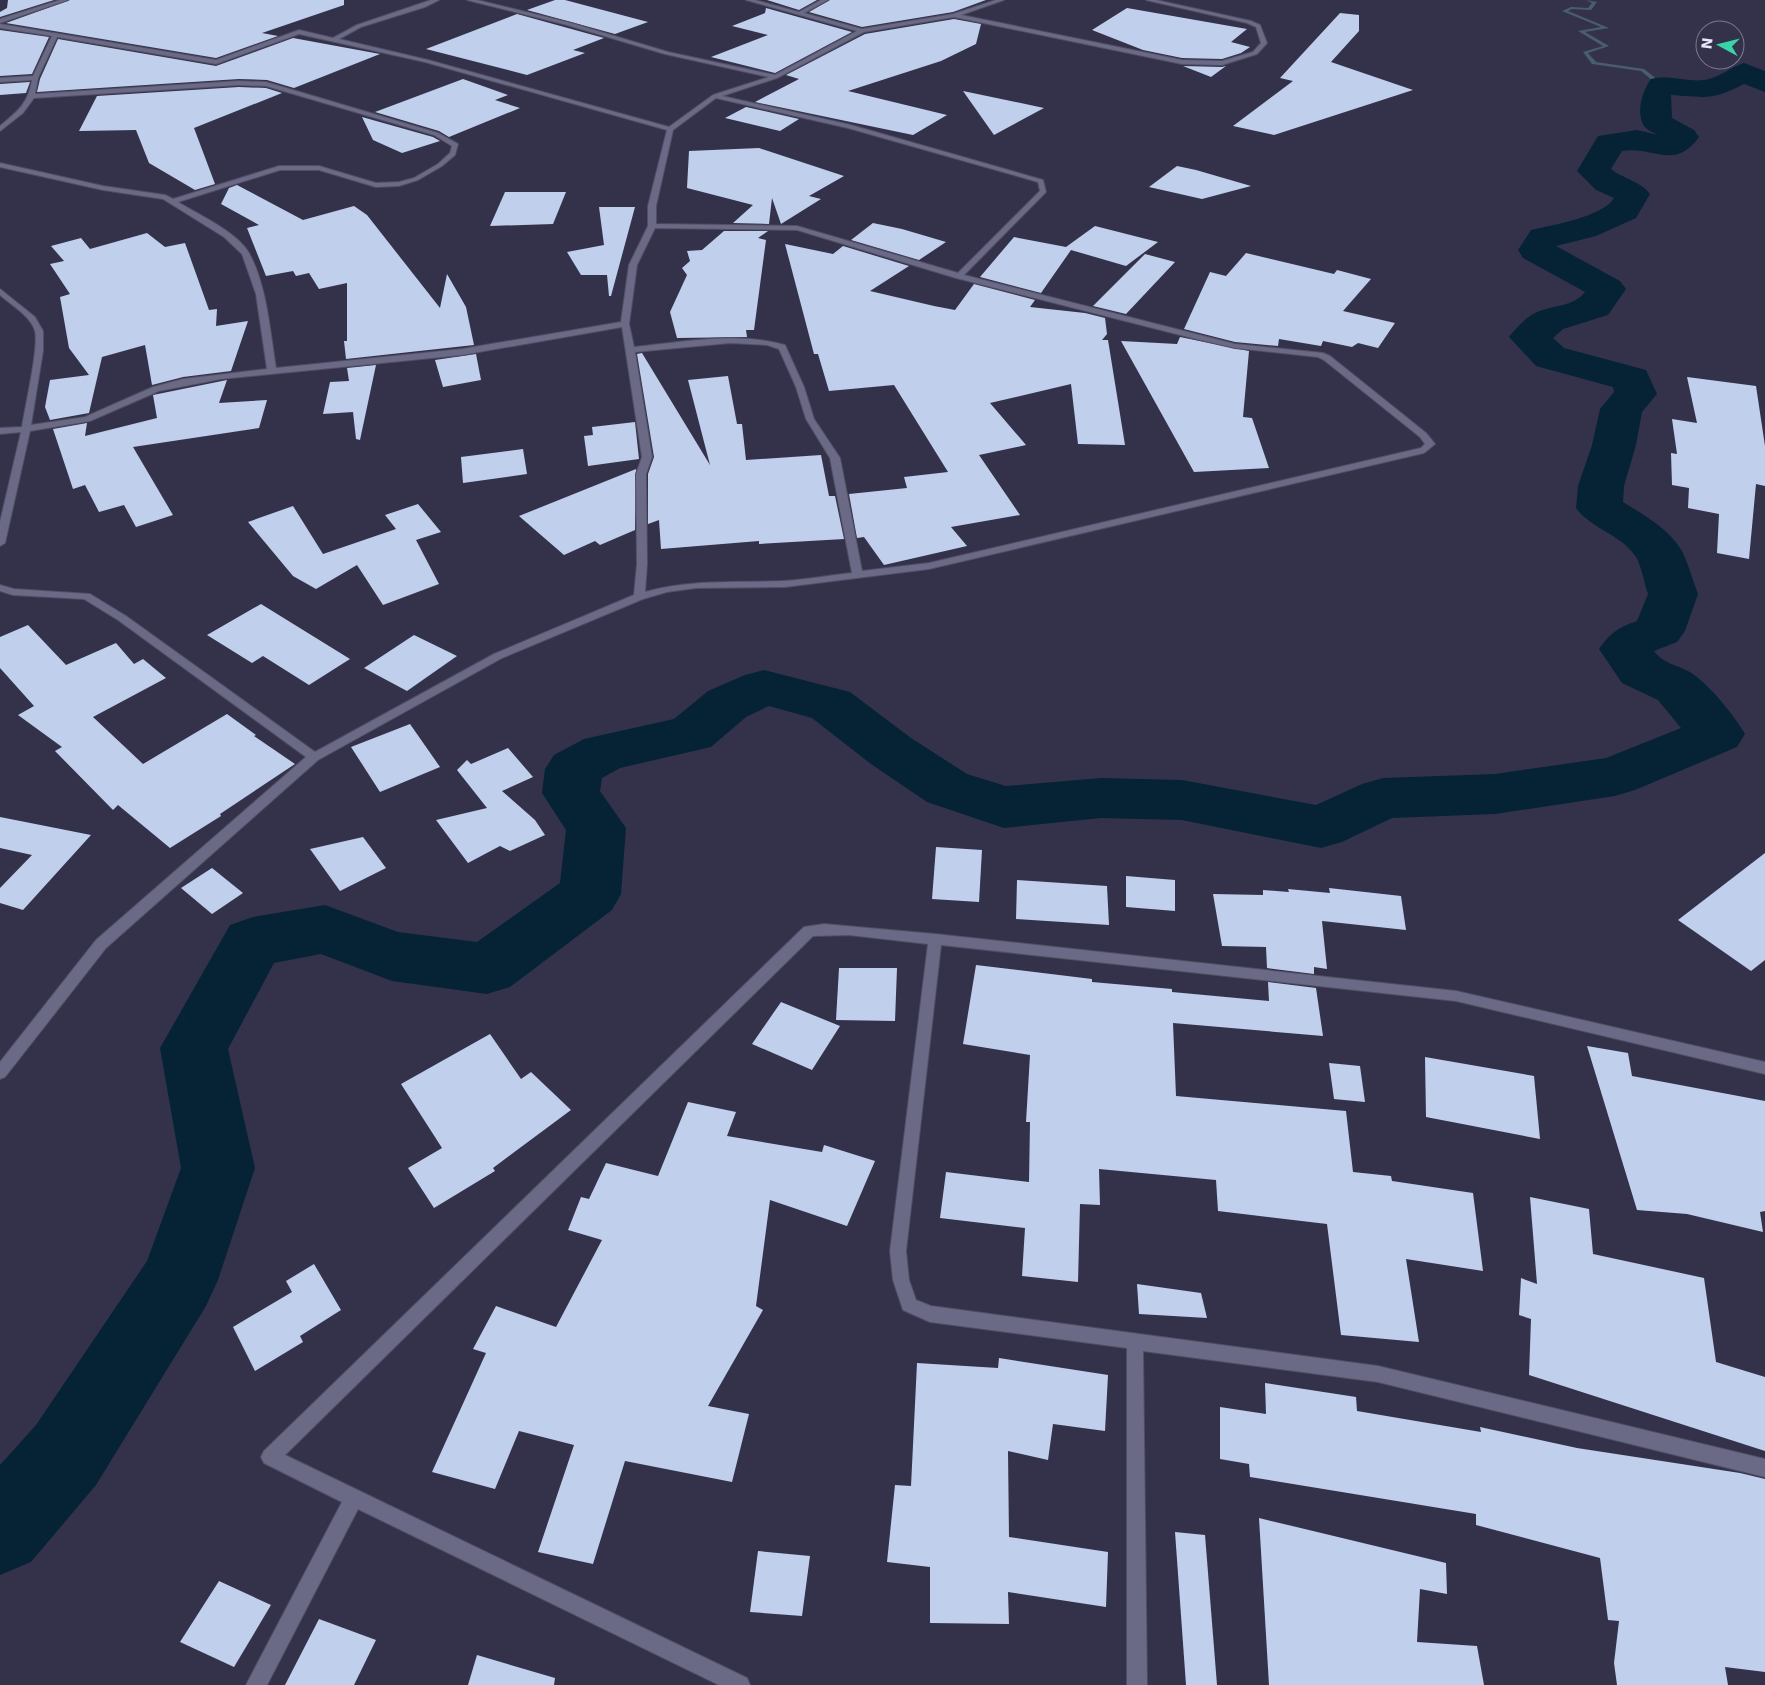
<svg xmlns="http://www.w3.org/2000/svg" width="1765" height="1685" font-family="'DejaVu Sans',sans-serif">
	<rect width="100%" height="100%" fill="#34324b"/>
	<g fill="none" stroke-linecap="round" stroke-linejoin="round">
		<!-- stream -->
		<polygon fill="#485e6f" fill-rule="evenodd" points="1586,0 1597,2 1591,10 1572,9 1568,11 1609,28 1585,32 1609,46 1588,53 1596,62 1644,69 1663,84 1663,86 1659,86 1641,71 1592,64 1583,52 1603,46 1578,31 1601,27 1562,11 1571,7 1588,8 1592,3"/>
		<!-- river -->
		<path fill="#052335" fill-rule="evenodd" d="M1744,63L1765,71V92L1744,84C1712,101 1706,97 1671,95L1672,118L1694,130L1699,137C1675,171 1653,146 1622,151L1611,169C1623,179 1641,181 1650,194L1636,218L1596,236L1556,246L1620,281L1626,289L1608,315L1563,329L1553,338L1564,348L1646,370L1657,394L1642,412L1636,445L1624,486L1623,502C1644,515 1671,530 1683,553C1689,566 1693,581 1698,594L1685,631L1677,642L1654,651C1665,666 1683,665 1697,677C1715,692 1733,714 1745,734L1737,747L1635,790L1615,796L1495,814L1392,818L1342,842L1321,848L1182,820L1101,818L1004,828L927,802L871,764L812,718L769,706L746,717L711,747L620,768L602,778L600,791L626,828L621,894L612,910L510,987L487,994L392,981L321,954L274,963L228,1049L255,1168L218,1280L206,1306L96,1485L31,1562L0,1575V1465L36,1425L147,1261L181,1168L160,1048L230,925L253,917L325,905L398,932L477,942L560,883L566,830L542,793L545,769L554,755L584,739L674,719L708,691L745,675L764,670L850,692L911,738L967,774L1006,786L1101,778L1182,780L1316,805L1362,784L1383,778L1495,774L1606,758L1681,728L1658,700L1622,683L1599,649C1610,633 1619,627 1637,621L1648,594C1644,583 1642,567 1636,557C1621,534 1591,529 1576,508L1578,486L1592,445L1600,409L1614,392L1613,387L1536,366L1509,337C1516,328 1525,318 1535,313C1551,305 1574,307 1585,292L1523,258L1518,250L1531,230C1552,225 1603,217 1614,198L1596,190L1577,171L1598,136L1637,130L1658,135C1652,132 1644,129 1642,122C1637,108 1643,90 1651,79C1670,74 1693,84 1709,79C1721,76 1731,67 1744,63Z"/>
	</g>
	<!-- building -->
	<g fill="#c0cfec">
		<polygon points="8,0 54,0 0,17 0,12 7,8"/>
		<polygon points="70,0 344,0 344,5 262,33 278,36 216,58 6,23"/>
		<polygon points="555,0 565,0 648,22 615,34 527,10"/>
		<polygon points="767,0 817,0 799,10"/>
		<polygon points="830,0 986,0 953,12 862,27 809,12"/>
		<polygon points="766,8 852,32 775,73 711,57 768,35 732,26 765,13"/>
		<polygon points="1127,8 1247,29 1231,42 1250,47 1241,53 1222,59 1182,58 1143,50 1092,30"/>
		<polygon points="1340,13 1359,15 1359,31 1331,62 1413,90 1274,135 1233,126 1293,81 1280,78"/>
		<polygon points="517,14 604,38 573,50 585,53 527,75 426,49"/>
		<polygon points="954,19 981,24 976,44 941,61 848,91 947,115 913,135 755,102 799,79 786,75 865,34"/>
		<polygon points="0,30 49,37 32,74 0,76"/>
		<polygon points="293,38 380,54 294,88 267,80 239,79 37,92 40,79 58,39 216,66"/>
		<polygon points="1183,66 1222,67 1226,66 1211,77"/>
		<polygon points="463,79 508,95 495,100 520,108 449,137 439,131 375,112"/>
		<polygon points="30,82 26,93 0,95 0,84"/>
		<polygon points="239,87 266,88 282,93 194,128 215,184 195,190 149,163 136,130 79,131 97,96"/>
		<polygon points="963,91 1044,108 994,135"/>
		<polygon points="746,107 799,119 780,131 725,118"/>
		<polygon points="362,117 433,137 440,141 402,153 373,140"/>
		<polygon points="759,148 844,176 809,196 821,199 781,224 772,198 769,224 733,223 753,205 687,188 689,151"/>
		<polygon points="1177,166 1196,170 1251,186 1202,199 1149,187"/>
		<polygon points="237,185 303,220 354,206 367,215 440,308 447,274 466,307 474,345 346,359 344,341 347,341 347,283 319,289 309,273 296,276 293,271 266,276 247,228 259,225 221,204 229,188"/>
		<polygon points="505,192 566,192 553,224 490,226"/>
		<polygon points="599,207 635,207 611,296 609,296 607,275 581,275 567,252 604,245"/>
		<polygon points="873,223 902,229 946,242 919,260 851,240"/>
		<polygon points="1095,226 1158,242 1126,266 1071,250 1041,293 980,277 1014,237 1066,247"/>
		<polygon points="724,231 768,231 758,238 766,240 754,330 746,330 747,337 677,338 670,312 687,275 682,268 690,261 687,251 702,250"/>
		<polygon points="147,233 165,247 185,243 209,310 217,309 216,326 248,321 231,371 183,377 152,385 145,345 102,357 89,413 50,420 45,407 50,380 89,375 69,348 60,297 70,294 50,264 64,261 51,246 81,238 90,249"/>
		<polygon points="785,244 833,254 843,246 909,266 870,291 934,306 955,310 974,284 1035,300 1030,307 1085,313 1105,318 1107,334 1102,340 1108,340 1125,445 1078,444 1071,384 990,403 1026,445 979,455 1020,515 951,527 967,546 884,565 864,537 857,538 849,494 907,488 904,477 948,472 894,385 829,391 818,354 814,354"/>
		<polygon points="1246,253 1334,274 1337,270 1371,279 1343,311 1395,323 1378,348 1358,343 1352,347 1323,341 1321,346 1279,339 1278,346 1235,342 1184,329 1210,272 1226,276"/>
		<polygon points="1145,254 1175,262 1126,314 1093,306"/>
		<polygon points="1180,337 1249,351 1243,417 1252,418 1269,468 1194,472 1121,341 1177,344"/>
		<polygon points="642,353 710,465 688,380 728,376 737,424 742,424 746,460 821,455 829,496 835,496 844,539 759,544 759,541 661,549 659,520 648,524 648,474 654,457 637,354"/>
		<polygon points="476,354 481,380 443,387 435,360"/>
		<polygon points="376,365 360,440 356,439 353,412 323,414 330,382 349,381 347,368"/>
		<polygon points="1687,377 1756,386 1765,446 1765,486 1756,484 1749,559 1717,553 1719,514 1688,508 1689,488 1672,485 1671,453 1677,454 1672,419 1697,423"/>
		<polygon points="227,380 219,403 267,400 259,428 133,447 173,515 136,527 124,505 99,512 85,485 73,489 53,429 87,423 85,436 157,418 153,395"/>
		<polygon points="635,422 639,459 588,466 584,436 593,435 592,427"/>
		<polygon points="523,449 527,474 463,483 461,457"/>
		<polygon points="636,469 635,530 600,545 595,541 564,555 519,516"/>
		<polygon points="418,504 441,532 416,540 439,584 383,605 357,565 316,589 293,576 248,522 293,506 323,554 396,529 385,515"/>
		<polygon points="261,604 350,659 309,685 263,656 252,663 207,635"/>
		<polygon points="28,625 66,665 116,643 134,664 143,659 166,678 93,717 143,764 227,714 256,735 254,736 295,764 220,814 221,816 170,848 118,805 113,810 55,751 62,747 18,715 34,706 0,668 0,637"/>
		<polygon points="414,635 457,656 407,691 364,668"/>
		<polygon points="410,724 440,767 380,792 351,747"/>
		<polygon points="508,748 533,777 502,791 535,820 545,835 510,851 500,846 468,863 436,820 487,808 457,770 467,760 471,764"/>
		<polygon points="0,817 91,835 23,910 0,903 0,888 32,855 0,848"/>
		<polygon points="363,837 386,868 340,891 310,849"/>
		<polygon points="936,847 982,850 979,902 932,899"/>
		<polygon points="1765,853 1765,960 1751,971 1678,920"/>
		<polygon points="212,868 243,893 212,914 181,888"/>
		<polygon points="1126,876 1175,880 1175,911 1126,907"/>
		<polygon points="1017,880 1107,886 1109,925 1016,919"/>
		<polygon points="1329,888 1401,896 1406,930 1322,921 1327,969 1314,967 1314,974 1267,968 1266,947 1222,946 1213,894 1263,895 1263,890 1289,892 1288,889 1330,893"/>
		<polygon points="976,965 1092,979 1092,982 1172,989 1172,992 1269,1001 1268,982 1316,988 1323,1036 1173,1023 1176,1096 1346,1111 1353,1172 1391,1176 1392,1181 1473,1193 1483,1271 1406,1259 1419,1342 1341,1335 1327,1224 1218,1211 1216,1180 1099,1169 1100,1205 1080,1204 1078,1282 1022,1276 1025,1228 940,1218 946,1172 1029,1182 1030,1122 1026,1122 1030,1055 963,1044"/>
		<polygon points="839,968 897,968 895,1021 836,1020"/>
		<polygon points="781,1002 840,1026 812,1070 752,1044"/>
		<polygon points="490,1034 521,1079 531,1072 571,1110 493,1168 495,1171 434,1208 408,1168 442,1148 401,1084"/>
		<polygon points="1587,1046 1628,1053 1632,1076 1765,1101 1765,1211 1760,1212 1763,1232 1687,1214 1637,1210"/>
		<polygon points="1425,1057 1534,1076 1540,1139 1426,1117"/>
		<polygon points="1329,1063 1360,1066 1365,1102 1334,1099"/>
		<polygon points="688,1102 736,1112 727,1136 822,1152 824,1145 875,1161 847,1226 770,1200 756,1306 763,1310 708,1406 749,1414 732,1482 625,1461 593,1564 538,1552 574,1445 519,1431 495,1489 432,1472 486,1353 473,1349 496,1306 556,1327 602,1240 568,1230 581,1197 589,1199 606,1163 658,1176"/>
		<polygon points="1530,1197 1589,1209 1593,1254 1704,1278 1716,1362 1765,1377 1765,1451 1529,1375 1531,1319 1519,1315 1521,1278 1537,1284"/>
		<polygon points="314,1264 341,1310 300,1336 303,1342 255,1371 233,1327 292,1292 286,1281"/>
		<polygon points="1137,1284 1201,1293 1207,1318 1139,1314"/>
		<polygon points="999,1358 1108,1375 1105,1431 1053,1424 1048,1460 1008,1451 1009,1537 1108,1552 1106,1607 1008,1592 1009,1624 930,1623 930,1567 887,1562 895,1485 911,1486 917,1363 998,1368"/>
		<polygon points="1265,1383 1356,1397 1357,1411 1481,1432 1480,1427 1577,1448 1740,1473 1765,1479 1765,1672 1725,1667 1728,1685 1617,1685 1614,1663 1619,1621 1608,1620 1600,1558 1476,1525 1476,1514 1250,1477 1249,1464 1220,1459 1220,1407 1266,1414"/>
		<polygon points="1259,1518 1446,1563 1447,1594 1420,1589 1417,1642 1477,1646 1484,1685 1269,1685"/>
		<polygon points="1175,1532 1205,1535 1217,1685 1186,1685"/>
		<polygon points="758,1551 810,1556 802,1616 750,1612"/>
		<polygon points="219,1581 271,1605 234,1667 180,1642"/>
		<polygon points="319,1619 376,1640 354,1685 285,1685"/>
		<polygon points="477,1655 555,1678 554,1685 468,1685"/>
	</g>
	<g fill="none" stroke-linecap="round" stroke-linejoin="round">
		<!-- minor casing -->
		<g stroke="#514e63" stroke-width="2">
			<g id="minor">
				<polygon points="60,0 68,0 0,23 0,19"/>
				<path d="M431,0H439L425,7L361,27L339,39L428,60L669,127L713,95L769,77L665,54L567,25L467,0H477L571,23L668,52L775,75L857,31L746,0H755L799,12L821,0H828L804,13L862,29L953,14L996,0H1004L961,15L1182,60L1222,61L1253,52L1261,43L1256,27L1247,23L1146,0H1156L1251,21L1260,25L1267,43L1257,54L1222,65L1182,64L954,17L864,32L777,78L722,96L851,125L1043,180L1046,192L964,275L1235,344L1323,353L1330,356L1426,433L1435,444L1424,453L929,569L785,587L696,588L667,592L643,599L502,658L318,760L106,948L5,1077L0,1079V1062L96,940L306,757L118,620L84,599L13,595L0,591V585L14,589L90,594L126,616L315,752L494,654L634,595L637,564L636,474L642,457L622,327L462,355L221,379L159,391L90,421L30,431L5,543L0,546V522L21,432L0,434V428L22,427C25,407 39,347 35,331C31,316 11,305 0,295V289L35,317L43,331V351L31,425L85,417L153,387L183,379L267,369L256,294L242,254L224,237L163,199L103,190L0,167V163L103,186L165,195L173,199L279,166H319L376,183L399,182L414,178L438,164L450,153L452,146L434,135L266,86L239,85L34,98L23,113L0,131V126C18,111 28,104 32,80L0,82V78L33,76L52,36L0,28V24L216,60L299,30L333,38L357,25ZM299,34L425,62L667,130L648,206V226L629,265L621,322L462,349L276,368C270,332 267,286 249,253C237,232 199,215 178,202L280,170H319L376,187L399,186L418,180L442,166L455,155L458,144L438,133L266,82L239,81L35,94L38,78L57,37L216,64ZM716,98L848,128L1038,182L1040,191L958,273L797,226L656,224V206L673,130ZM655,228L797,230L956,278L1196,339L1235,348L1318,357L1324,360L1420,437L1425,444L1421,448L929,563L862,571L840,458L814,419L804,387L785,345C736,331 684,342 634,347L629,324L637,265ZM730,343L767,345L779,349L796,387L806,419L830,458L852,573C830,575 806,580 783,581C736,583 690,579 645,592L647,564L646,474L652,457L635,352Z"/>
				<polygon points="824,924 935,934 1456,991 1765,1062 1765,1074 1456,1001 941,945 906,1251 909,1280 916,1300 931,1306 1378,1366 1765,1459 1765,1477 1378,1382 1143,1351 1147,1685 1127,1685 1127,1348 930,1322 903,1310 893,1280 890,1251 928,944 849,935 813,936 285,1455 747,1678 750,1685 719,1685 358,1509 267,1685 246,1685 342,1502 264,1463 261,1457 264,1451 804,927"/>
			</g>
		</g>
		<!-- minor -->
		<use href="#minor" fill="#6b6a86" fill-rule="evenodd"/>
	</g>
	<!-- north arrow -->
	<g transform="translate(1720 45) rotate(277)"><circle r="24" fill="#34324b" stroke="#7b7a8f"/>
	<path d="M0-4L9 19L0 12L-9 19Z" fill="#38d4a6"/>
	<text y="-8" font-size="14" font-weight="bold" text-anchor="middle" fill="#e6e6f6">N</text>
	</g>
</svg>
